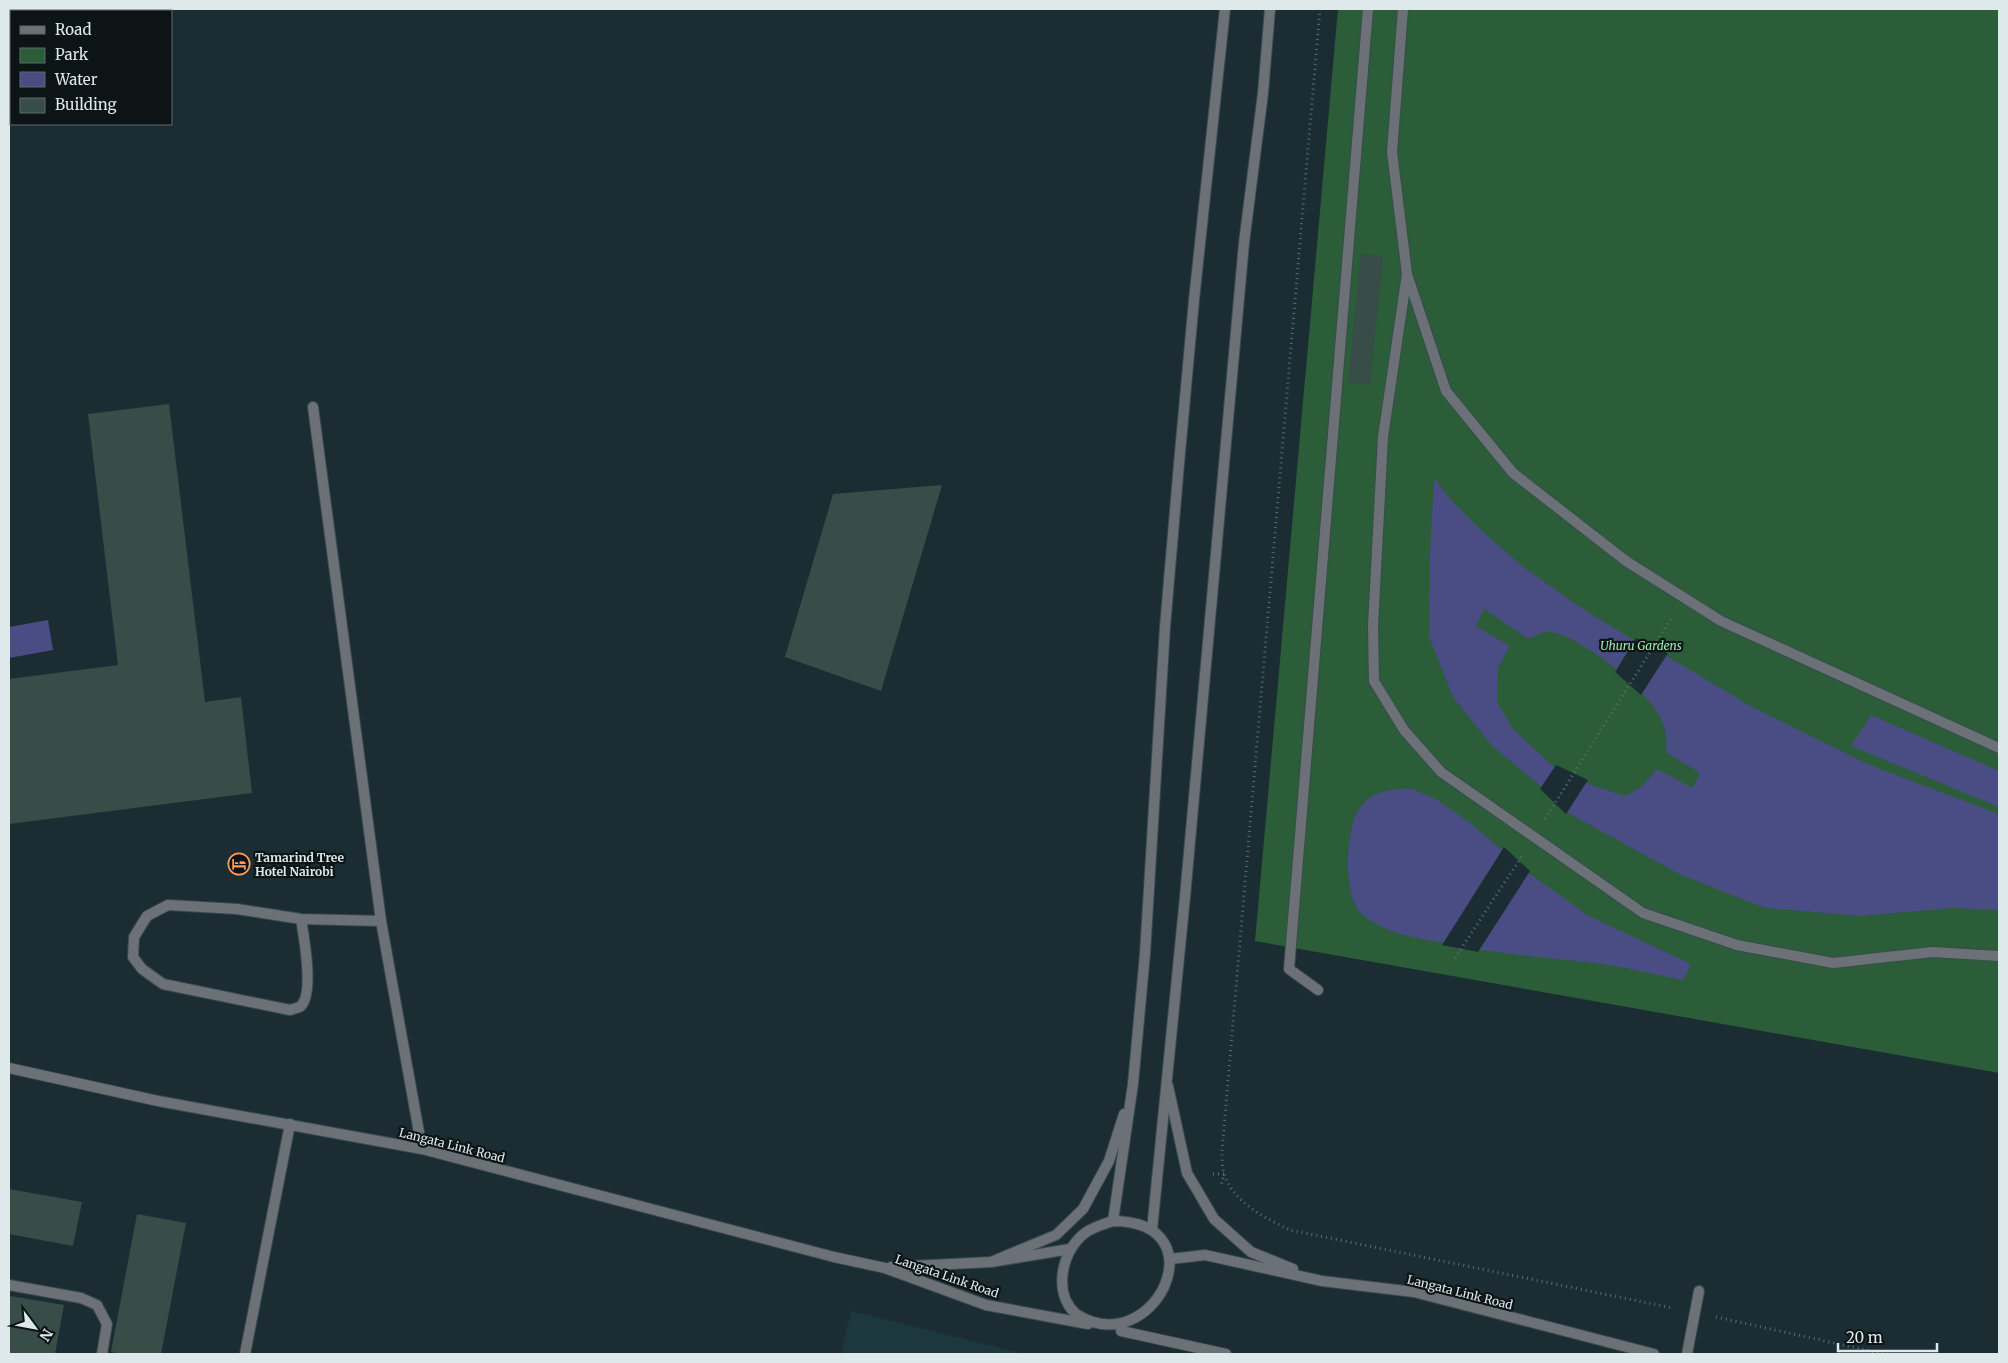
<svg xmlns="http://www.w3.org/2000/svg" width="2008" height="1363" font-family="Merriweather,serif">
	<rect width="100%" height="100%" fill="#1b2d32"/>
	<!-- built -->
	<polygon fill="#1c373e" points="851,1311 1024,1354 841,1354"/>
	<!-- green -->
	<polygon fill="#2a5d38" points="1338,9 1999,9 1999,1073 1255,941"/>
	<!-- water -->
	<g fill="#494d83" fill-rule="evenodd">
		<path d="M1434,478L1451,500L1482,531L1522,566L1580,607L1632,639L1670,658L1752,707L1870,765L1999,814V910L1951,908L1860,916L1765,908L1681,875L1570,814L1542,787L1492,746L1453,697L1429,637L1430,552ZM1484,609L1529,639C1535,636 1544,631 1550,632C1580,635 1646,689 1659,715C1666,728 1667,738 1666,752L1700,773L1692,788L1657,769L1643,785L1626,796L1594,786L1554,767L1513,729L1497,702L1498,668L1510,646L1476,626Z"/>
		<polygon points="48,620 53,650 9,658 9,627"/>
		<polygon points="1871,715 1999,771 1999,807 1851,746"/>
		<path d="M1411,788L1437,800L1469,822L1530,874L1589,916L1691,964L1684,980C1657,975 1630,968 1603,964C1562,959 1522,956 1482,950C1469,949 1457,945 1445,943C1416,938 1387,934 1363,915C1343,900 1346,839 1355,817C1366,791 1386,790 1411,788Z"/>
	</g>
	<!-- pier -->
	<g fill="#1b2d32">
		<polygon points="1636,638 1668,653 1641,695 1615,672"/>
		<polygon points="1556,765 1588,780 1566,814 1540,789"/>
		<polygon points="1504,847 1530,871 1478,952 1442,945"/>
	</g>
	<!-- building -->
	<g fill="#384c48">
		<polygon points="1361,254 1383,256 1370,385 1348,383"/>
		<polygon points="169,404 205,702 241,697 252,793 9,824 9,679 118,665 88,414"/>
		<polygon points="942,485 881,691 785,657 833,494"/>
		<polygon points="9,1189 82,1202 73,1246 9,1234"/>
		<polygon points="137,1214 186,1223 161,1354 122,1354 111,1352"/>
		<polygon points="10,1296 64,1305 55,1354 9,1354"/>
	</g>
	<g fill="none" stroke-linecap="round" stroke-linejoin="round">
		<!-- service casing -->
		<g stroke="#3a4b50" stroke-width="12">
			<g id="service">
				<polyline points="1403,9 1392,152 1407,274 1446,391 1513,473 1626,561 1721,621 1999,748"/>
				<polyline points="1407,274 1383,437 1373,626 1374,681 1404,730 1441,772 1643,913 1737,945 1833,963 1932,952 1999,956"/>
				<polyline points="313,407 381,921 422,1149"/>
				<path d="M301,919C304,937 314,993 301,1006C298,1008 293,1009 290,1010L163,984L142,969L133,957L134,937L147,916L168,905L237,909L301,919L381,921"/>
				<polyline points="1318,990 1289,969 1368,9"/>
				<polyline points="9,1285 81,1298 97,1305 107,1324 102,1354"/>
				<polyline points="245,1354 290,1124"/>
				<polyline points="1687,1354 1699,1291"/>
			</g>
		</g>
		<!-- minor casing -->
		<g stroke="#3a4b50" stroke-width="12">
			<g id="minor">
				<polyline points="9,1068 158,1101 422,1149 834,1257 885,1268 986,1305 1088,1324"/>
				<polyline points="891,1267 991,1262 1070,1249"/>
			</g>
		</g>
		<!-- tertiary casing -->
		<g stroke="#3a4b50" stroke-width="12">
			<g id="tertiary">
				<polyline points="1168,1086 1187,1173 1214,1219 1251,1252 1293,1269"/>
				<polyline points="1113,1221 1133,1084 1145,954 1165,627 1179,464 1194,300 1225,9"/>
				<path d="M1113,1221C1222,1222 1153,1363 1076,1314C1052,1293 1062,1250 1085,1233C1093,1227 1104,1224 1113,1221Z"/>
				<polyline points="1152,1230 1185,897 1244,243 1263,93 1270,9"/>
				<polyline points="1170,1259 1205,1255 1322,1281 1414,1292 1654,1354"/>
				<polyline points="991,1262 1056,1235 1083,1209 1109,1161 1124,1114"/>
				<polyline points="1121,1331 1226,1354"/>
			</g>
		</g>
		<!-- path -->
		<g stroke="#5d6d71" stroke-width="3" stroke-dasharray="1 4" stroke-linecap="butt">
			<path d="M1320,9L1222,1151C1222,1158 1222,1167 1224,1174C1234,1203 1265,1218 1290,1230L1673,1308"/>
			<polyline points="1545,819 1672,617"/>
			<polyline points="1455,958 1522,856"/>
			<polyline points="1213,1174 1224,1174 1221,1186"/>
			<polyline points="1716,1317 1884,1354"/>
		</g>
		<!-- service -->
		<use href="#service" stroke="#6b7176" stroke-width="10"/>
		<!-- minor -->
		<use href="#minor" stroke="#6b7176" stroke-width="10"/>
		<!-- tertiary -->
		<use href="#tertiary" stroke="#6b7176" stroke-width="10"/>
	</g>
	<!-- icons -->
	<defs>
		<g id="hotel-ring" transform="scale(1.125)"><circle r="9.5" fill="#0c1416" stroke="#fd9c56" stroke-width="1.5"/><path d="M-6-4.5h1.5V1H6V5H4.5V3h-9V5H-6ZM-4 0a1.8 1.8 0 1 1 3.6 0ZM.5 0V-2.5h3Q6-2.5 6 0Z" fill="#fd9c56"/></g>
	</defs>
	<g fill-rule="evenodd">
		<use href="#hotel-ring" x="239" y="864"/>
	</g>
	<g text-anchor="middle" dominant-baseline="central" stroke-width="4.5" stroke-linejoin="round" paint-order="stroke">
		<!-- park labels -->
		<g font-size="12" font-style="italic" fill="#9aecad" stroke="#0c1416">
			<text x="1641" y="645">Uhuru Gardens</text>
		</g>
		<!-- poi labels -->
		<g font-size="12" font-weight="bold" fill="#dee9ec" stroke="#0c1416" text-anchor="start">
			<text x="255" y="857">Tamarind Tree<tspan x="255" dy="14">Hotel Nairobi</tspan></text>
		</g>
		<!-- street labels -->
		<g font-size="12" fill="#dee9ec" stroke="#0c1416">
			<text transform="translate(452 1145) rotate(14)">Langata Link Road</text>
			<text transform="translate(947 1276) rotate(19)">Langata Link Road</text>
			<text transform="translate(1460 1292) rotate(14)">Langata Link Road</text>
		</g>
	</g>
	<!-- border -->
	<rect width="2008" height="1363" fill="none" stroke="#dee9ec" stroke-width="20"/>
	<!-- legend -->
	<rect x="10" y="10" width="162" height="115" fill="#0c1416" stroke="#60696c"/>
	<rect x="20" y="26" width="25" height="8" fill="#6b7176" stroke="#60696c"/>
	<text x="55" y="35" font-size="15" fill="#dee9ec">Road</text>
	<rect x="20" y="48" width="25" height="15" fill="#2a5d38" stroke="#60696c"/>
	<text x="55" y="60" font-size="15" fill="#dee9ec">Park</text>
	<rect x="20" y="72" width="25" height="15" fill="#494d83" stroke="#60696c"/>
	<text x="55" y="85" font-size="15" fill="#dee9ec">Water</text>
	<rect x="20" y="98" width="25" height="15" fill="#384c48" stroke="#60696c"/>
	<text x="55" y="110" font-size="15" fill="#dee9ec">Building</text>
	<!-- north arrow -->
	<g transform="translate(35 1328) rotate(122)" stroke="#0c1416" stroke-width="4" paint-order="stroke">
	<path d="M0-4L9 19L0 12L-9 19Z" fill="#dee9ec"/>
	<text y="-8" font-size="14" font-weight="bold" text-anchor="middle" fill="#dee9ec">N</text>
	</g>
	<!-- scale -->
	<path d="M1838 1343v8h99v-8" fill="none" stroke="#dee9ec" stroke-width="2.5"/>
	<text x="1846" y="1343" font-size="15" fill="#dee9ec" stroke="#0c1416" stroke-width="4" paint-order="stroke">20 m</text>
</svg>
